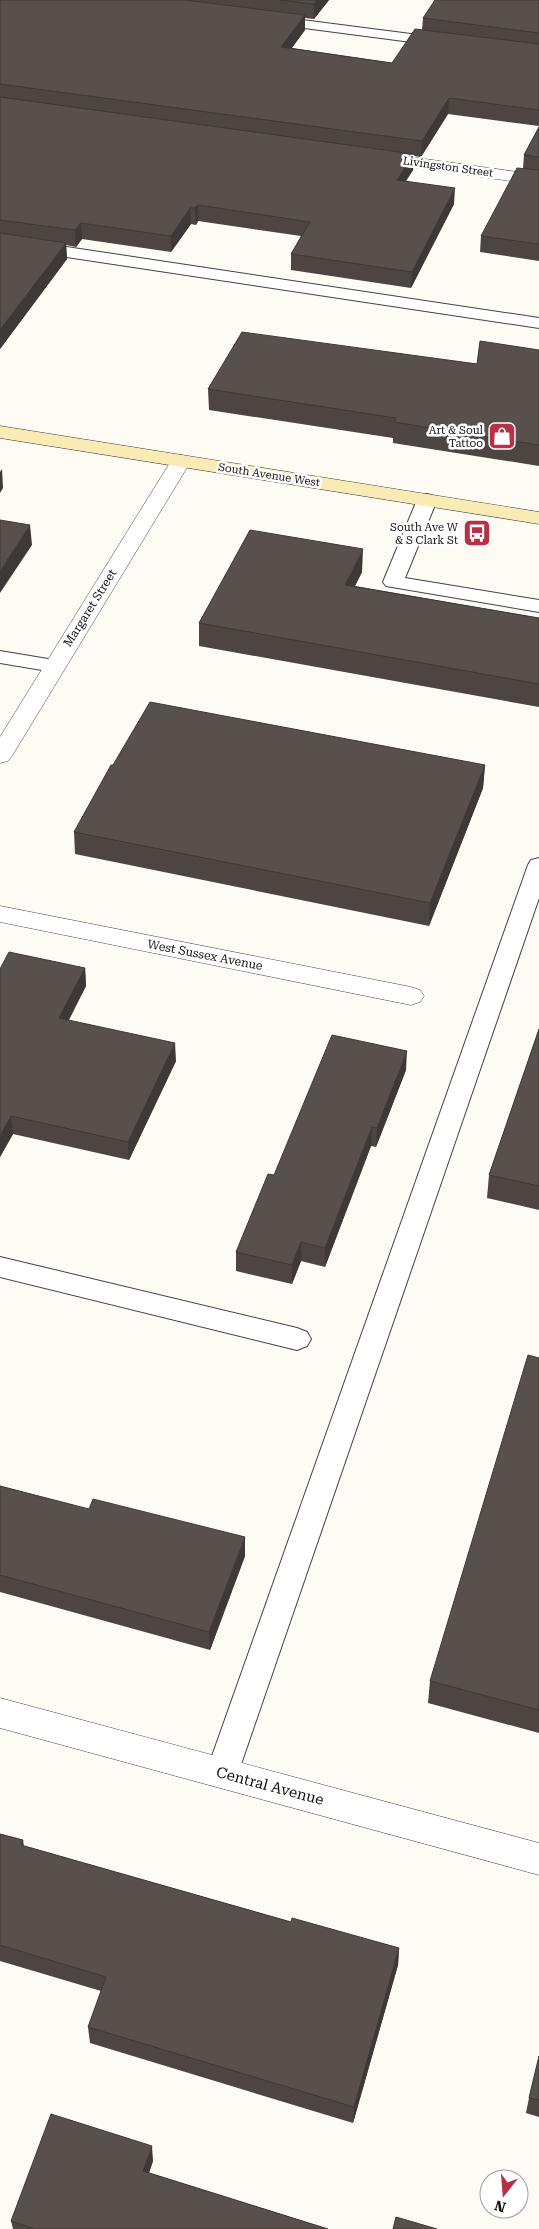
<svg xmlns="http://www.w3.org/2000/svg" width="539" height="2229" font-family="'Roboto Serif',serif">
	<rect width="100%" height="100%" fill="#fefbf4"/>
	<g fill="none" stroke-linecap="round" stroke-linejoin="round">
		<!-- lane casing -->
		<g stroke="#434343" stroke-width="2">
			<g id="lane">
				<polygon points="271,16 442,38 449,42 442,46 266,23 264,20 266,17"/>
				<polygon points="0,237 539,318 539,328 0,247"/>
				<polygon points="427,494 434,496 437,500 405,578 539,600 539,612 386,586 383,582 417,500 420,496"/>
				<polygon points="0,651 54,660 61,662 64,666 61,670 54,672 0,663"/>
				<polygon points="539,858 539,898 238,1773 233,1783 222,1787 211,1783 206,1773 528,865 531,860"/>
				<polygon points="0,1257 297,1328 307,1332 311,1339 307,1346 297,1350 0,1277"/>
			</g>
		</g>
		<!-- street casing -->
		<g stroke="#434343" stroke-width="1">
			<g id="street">
				<polygon points="375,152 539,175 539,185 369,161 366,157 369,153"/>
				<polygon points="181,455 188,457 191,461 12,756 8,761 0,763 0,737 171,461 174,457"/>
				<polygon points="0,906 411,987 420,990 424,996 420,1002 411,1005 0,922"/>
				<polygon points="0,1698 539,1843 539,1875 0,1728"/>
			</g>
		</g>
		<!-- secondary casing -->
		<g stroke="#323232" stroke-width="1">
			<polygon id="secondary" points="0,426 539,512 539,524 0,438"/>
		</g>
		<!-- lane -->
		<use href="#lane" fill="#fff" fill-rule="evenodd"/>
		<!-- street -->
		<use href="#street" fill="#fff" fill-rule="evenodd"/>
		<!-- secondary -->
		<use href="#secondary" fill="#faeab3" fill-rule="evenodd"/>
	</g>
	<!-- wall -->
	<g fill="#4c4542">
		<polygon points="0,0 329,0 314,19 305,18 305,30 292,48 392,63 422,30 423,18 539,0 539,126 448,114 421,157 414,156 413,170 406,181 454,204 411,288 291,270 291,254 301,236 198,221 196,225 191,224 171,252 82,239 76,247 66,245 67,259 0,349"/>
		<polygon points="539,127 539,261 480,252 481,236 523,168 524,155"/>
		<polygon points="539,350 539,466 393,443 393,438 209,410 208,389 477,364"/>
		<polygon points="362,572 355,586 539,618 539,707 199,646 199,623"/>
		<polygon points="113,765 485,765 483,788 429,926 75,854 74,832"/>
		<polygon points="85,968 86,986 69,1020 176,1061 129,1160 13,1134 0,1157 0,969"/>
		<polygon points="539,1029 539,1210 487,1198 489,1175"/>
		<polygon points="406,1070 376,1147 371,1146 325,1267 301,1261 292,1284 236,1271 236,1252 274,1175"/>
		<polygon points="539,1358 539,1733 428,1703 430,1681"/>
		<polygon points="0,1486 245,1556 210,1650 0,1592"/>
		<polygon points="0,1834 23,1840 24,1846 291,1922 399,1948 398,1965 353,2123 90,2043 88,2027 101,1991 0,1961"/>
		<polygon points="539,2056 539,2117 526,2113 529,2098"/>
		<polygon points="153,2161 149,2173 328,2229 13,2229 11,2221"/>
	</g>
	<!-- shaded-wall -->
	<g fill="#3e3836">
		<polygon points="317,0 329,0 314,19 314,4"/>
		<polygon points="305,15 305,30 281,62 281,47"/>
		<polygon points="449,98 448,114 421,157 422,141"/>
		<polygon points="414,154 413,170 396,196 397,180"/>
		<polygon points="455,188 454,204 411,288 412,272"/>
		<polygon points="198,205 198,221 196,225 195,208"/>
		<polygon points="190,208 191,224 171,252 171,236"/>
		<polygon points="81,223 82,239 76,247 75,230"/>
		<polygon points="66,243 67,259 0,349 0,330"/>
		<polygon points="2,469 3,488 0,493 0,472"/>
		<polygon points="30,525 32,545 0,593 0,571"/>
		<polygon points="363,549 362,572 344,607 345,585"/>
		<polygon points="485,765 483,788 429,926 430,903"/>
		<polygon points="85,968 86,986 60,1036 59,1018"/>
		<polygon points="175,1043 176,1061 129,1160 128,1142"/>
		<polygon points="407,1051 406,1070 376,1147 377,1128"/>
		<polygon points="11,1116 13,1134 0,1157 0,1136"/>
		<polygon points="372,1127 371,1146 325,1267 325,1248"/>
		<polygon points="301,1242 301,1261 292,1284 292,1265"/>
		<polygon points="245,1537 245,1556 210,1650 209,1632"/>
		<polygon points="399,1948 398,1965 353,2123 354,2107"/>
		<polygon points="152,2146 153,2161 144,2186 143,2171"/>
	</g>
	<!-- building -->
	<g fill="#58504d" stroke="#3e3836">
		<polygon points="0,0 185,0 305,15 281,47 392,63 415,29 539,44 539,110 449,98 422,141 0,84"/>
		<polygon points="280,0 317,0 314,4"/>
		<polygon points="435,0 539,0 539,33 423,18"/>
		<polygon points="0,97 414,154 397,180 455,188 412,272 291,254 310,222 198,205 195,208 190,208 171,236 81,223 75,230 0,220"/>
		<polygon points="539,127 539,157 524,155"/>
		<polygon points="517,168 539,170 539,244 481,236"/>
		<polygon points="0,233 66,243 0,330"/>
		<polygon points="242,332 477,364 480,341 539,350 539,445 394,422 396,418 208,389"/>
		<polygon points="0,520 30,525 0,571"/>
		<polygon points="250,530 363,549 345,585 539,618 539,684 199,623"/>
		<polygon points="150,702 485,765 430,903 74,832 111,765 113,765"/>
		<polygon points="9,952 85,968 59,1018 175,1043 128,1142 11,1116 0,1136 0,969"/>
		<polygon points="539,1029 539,1186 489,1175"/>
		<polygon points="332,1035 407,1051 377,1128 372,1127 325,1248 301,1242 292,1265 236,1252 268,1174 274,1175"/>
		<polygon points="528,1355 539,1358 539,1710 430,1681"/>
		<polygon points="0,1486 89,1509 93,1499 245,1537 209,1632 0,1575"/>
		<polygon points="0,1834 23,1840 21,1845 291,1922 292,1918 399,1948 354,2107 88,2027 106,1977 0,1945"/>
		<polygon points="539,2056 539,2100 529,2098"/>
		<polygon points="51,2114 152,2146 143,2171 328,2229 35,2229 11,2221"/>
		<polygon points="396,2217 437,2229 393,2229"/>
	</g>
	<!-- icons -->
	<defs>
		<g id="shop-square" transform="scale(1.4375)"><rect x="-9" y="-9" width="18" height="18" rx="4" fill="#b83045" stroke="#fff"/><path d="M-5-2.5h2.3a2.7 3.5 0 0 1 5.4 0H5L5.5 6h-11ZM-1.5-2.5h3a1.5 2.3 0 0 0-3 0Z" fill="#fff"/></g>
		<g id="bus-square" transform="scale(1.4375)"><rect x="-9" y="-9" width="18" height="18" rx="4" fill="#b83045" stroke="#fff"/><path d="M-5-6H5V4H4V6H2V4H-2V6H-4V4H-5ZM-3.5-4V0h7V-4ZM-3.5 1.2v1.5H-2V1.2ZM2 1.2v1.5H3.5V1.2Z" fill="#fff"/></g>
	</defs>
	<g fill-rule="evenodd">
		<use href="#shop-square" x="502" y="436"/>
		<use href="#bus-square" x="477" y="533"/>
	</g>
	<g text-anchor="middle" dominant-baseline="central" stroke-width="5" stroke-linejoin="round" paint-order="stroke">
		<!-- far-street labels -->
		<g font-size="11" fill="#101010" stroke="#fff">
			<text transform="translate(448 167) rotate(8)">Livingston Street</text>
			<text transform="translate(269 475) rotate(9)">South Avenue West</text>
		</g>
		<!-- far-poi labels -->
		<g font-size="11" fill="#101010" stroke="#fff" text-anchor="end">
			<text x="483" y="430">Art &amp; Soul<tspan x="483" dy="13">Tattoo</tspan></text>
			<text x="458" y="527">South Ave W<tspan x="458" dy="13">&amp; S Clark St</tspan></text>
		</g>
		<!-- street labels -->
		<g font-size="12" fill="#101010" stroke="#fff">
			<text transform="translate(90 608) rotate(-58)">Margaret Street</text>
			<text transform="translate(205 955) rotate(11)">West Sussex Avenue</text>
		</g>
		<!-- near-street labels -->
		<g font-size="15" fill="#101010" stroke="#fff">
			<text transform="translate(270 1786) rotate(15)">Central Avenue</text>
		</g>
	</g>
	<!-- north arrow -->
	<g transform="translate(504 2194) rotate(197)"><circle r="24" fill="#ffffff" stroke="#9f9f9f"/>
	<path d="M0-4L9 19L0 12L-9 19Z" fill="#b83045"/>
	<text y="-8" font-size="14" font-weight="bold" text-anchor="middle" fill="#101010">N</text>
	</g>
</svg>
